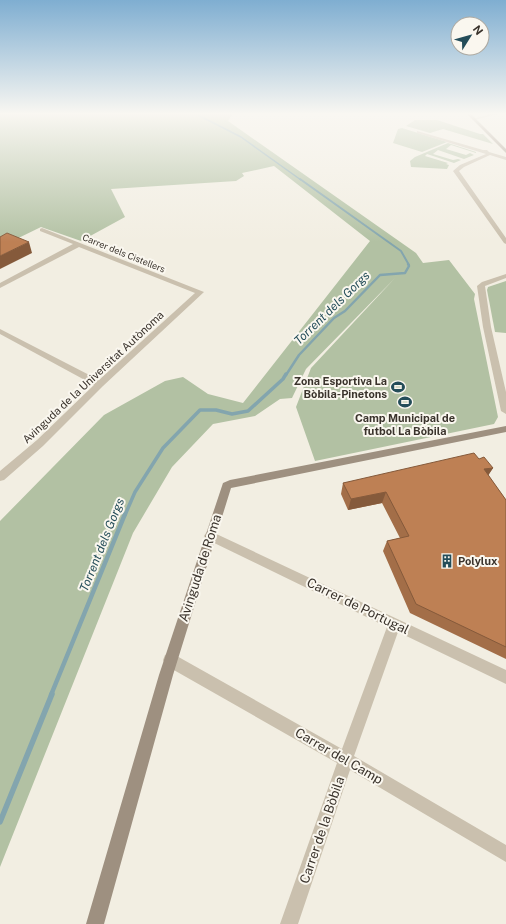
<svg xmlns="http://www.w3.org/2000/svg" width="506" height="924" font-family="'Public Sans',sans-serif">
	<rect width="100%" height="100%" fill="#f2eee2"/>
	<!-- green -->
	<g fill="#b2c1a3">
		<polygon points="0,113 233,113 228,121 416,253 423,263 449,260 475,294 474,299 498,417 494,424 315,461 296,407 311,368 395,278 306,369 292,398 280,399 255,416 213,424 172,467 133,533 0,867 0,521 104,415 165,381 183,377 208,394 243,403 370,241 274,166 242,173 244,176 236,181 111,189 125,217 81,241 41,227 0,247"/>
		<polygon points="415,120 437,120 480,134 483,134 493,144 443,129 430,133 406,126"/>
		<polygon points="402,128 447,142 422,152 393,143 398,129"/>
		<polygon points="448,143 476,152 476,153 451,145 446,149 466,155 470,153 474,155 464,159 438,150 433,154 453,160 458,159 461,160 454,163 427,154 425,156 448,163 446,164 449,165 447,169 411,167 410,161 415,157"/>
		<polygon points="506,281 506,333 495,332 487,290 488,287"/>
	</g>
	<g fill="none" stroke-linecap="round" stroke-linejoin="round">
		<!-- stream-far5 -->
		<polyline stroke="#83a5ae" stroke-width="1.5" points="199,113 198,115 241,137 301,180"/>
		<!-- stream-far4 -->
		<polyline stroke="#83a5ae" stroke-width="2" points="300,179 401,251 409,265"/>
		<!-- stream-far3 -->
		<polyline stroke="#83a5ae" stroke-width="2.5" points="286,375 299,355 334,318 345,311 380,275 405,273 409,266 408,264"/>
		<!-- stream-far2 -->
		<polyline stroke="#83a5ae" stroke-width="3.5" points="125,515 135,492 163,448 200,410 216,410 232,414 248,411 283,379 286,374"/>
		<!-- stream-far1 -->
		<polyline stroke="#83a5ae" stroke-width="4.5" points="51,695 125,514"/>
		<!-- stream -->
		<polyline stroke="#83a5ae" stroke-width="5.5" points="0,822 52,694"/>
		<!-- street -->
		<g fill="#cac0ae" fill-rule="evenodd">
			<polygon points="496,113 502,113 474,120 472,119"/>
			<polygon points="417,131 483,150 487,150 489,152 506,157 506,160 490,155 464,167 459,171 506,238 506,244 504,243 453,171 460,165 486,154 417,133"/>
			<polygon points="42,228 204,292 103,386 43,446 4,480 0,481 0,471 37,440 94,385 0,334 0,329 99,380 195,293 79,247 0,288 0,283 73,244 40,231 40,229"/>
			<polygon points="506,274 506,278 485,286 491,327 506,392 506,414 501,411 483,327 477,286 482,282"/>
			<polygon points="210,531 506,670 506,684 398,632 354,756 506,845 506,862 350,770 298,924 280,924 337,763 165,665 163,660 165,655 170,653 175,655 342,749 387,627 206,539 204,536 206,533"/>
		</g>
		<!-- secondary -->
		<g fill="#9e9080" fill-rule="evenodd">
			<polygon points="466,113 470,113 506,149 506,153"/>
			<polygon points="506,426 506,432 231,488 173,675 104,924 86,924 159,675 223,483 230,480"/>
		</g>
	</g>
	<!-- wall -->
	<polygon fill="#a36e48" points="479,459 493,468 488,475 506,500 506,659 410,613 383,551 387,541 400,538 382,503 348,510 341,494 343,483"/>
	<!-- shaded-wall -->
	<g fill="#855a3b">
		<polygon points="29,242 32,253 0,269 0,256"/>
		<polygon points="493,468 486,479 484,469"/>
		<polygon points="386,492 382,503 348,510 351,499"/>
	</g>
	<!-- building -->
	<g fill="#be8054" stroke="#855a3b">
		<polygon points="7,233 29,242 0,256 0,237"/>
		<polygon points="474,453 479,459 484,457 493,468 484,469 506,500 506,647 416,604 387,541 409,536 386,492 351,499 343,483"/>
	</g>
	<!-- sky -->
	<linearGradient id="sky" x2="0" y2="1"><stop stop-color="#7faed1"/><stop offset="0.47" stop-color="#f9f7f2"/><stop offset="1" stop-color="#f9f7f2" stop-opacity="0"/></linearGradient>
	<rect width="506" height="242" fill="url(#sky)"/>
	<!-- icons -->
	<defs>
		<g id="stadium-bare" transform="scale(1.08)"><path d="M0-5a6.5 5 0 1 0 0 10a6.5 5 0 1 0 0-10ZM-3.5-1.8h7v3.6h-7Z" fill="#244d59" stroke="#faf7ef" stroke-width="2.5" paint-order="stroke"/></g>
		<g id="building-bare" transform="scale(1.08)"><path d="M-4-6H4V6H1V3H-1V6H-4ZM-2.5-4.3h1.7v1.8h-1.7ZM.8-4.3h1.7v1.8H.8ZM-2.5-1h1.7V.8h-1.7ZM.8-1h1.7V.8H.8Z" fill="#244d59" stroke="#faf7ef" stroke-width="2.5" paint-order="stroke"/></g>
	</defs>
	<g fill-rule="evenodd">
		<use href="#stadium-bare" x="398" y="387"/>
		<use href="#stadium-bare" x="405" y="402"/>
		<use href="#building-bare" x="447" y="561"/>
	</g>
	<g text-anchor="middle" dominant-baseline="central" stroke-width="4" stroke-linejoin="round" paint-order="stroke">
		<!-- far-street labels -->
		<g font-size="9" fill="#3a332c" stroke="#faf7ef">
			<text transform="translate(124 253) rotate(22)">Carrer dels Cistellers</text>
		</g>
		<!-- street labels -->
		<g font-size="11" fill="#3a332c" stroke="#faf7ef">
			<text transform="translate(93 377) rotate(-43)">Avinguda de la Universitat Autònoma</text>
		</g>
		<!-- poi labels -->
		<g font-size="11" font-weight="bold" fill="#3a332c" stroke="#faf7ef" text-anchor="end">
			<text x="387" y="381">Zona Esportiva La<tspan x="387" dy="13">Bòbila-Pinetons</tspan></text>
			<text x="405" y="418" text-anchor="middle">Camp Municipal de<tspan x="405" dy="13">futbol La Bòbila</tspan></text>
			<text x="458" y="561" text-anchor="start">Polylux</text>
		</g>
		<!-- water labels -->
		<g font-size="12" font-style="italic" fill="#244d59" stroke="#faf7ef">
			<text transform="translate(332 308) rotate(-44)">Torrent dels Gorgs</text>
			<text transform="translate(102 545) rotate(-68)">Torrent dels Gorgs</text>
		</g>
		<!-- near-street labels -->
		<g font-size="13" fill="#3a332c" stroke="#faf7ef">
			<text transform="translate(200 568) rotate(-72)">Avinguda de Roma</text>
			<text transform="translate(358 606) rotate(26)">Carrer de Portugal</text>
			<text transform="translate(339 756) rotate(30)">Carrer del Camp</text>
			<text transform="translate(322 830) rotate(-71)">Carrer de la Bòbila</text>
		</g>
	</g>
	<!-- north arrow -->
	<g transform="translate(470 36) rotate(53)"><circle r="19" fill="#faf7ef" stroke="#ada9a1"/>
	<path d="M0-3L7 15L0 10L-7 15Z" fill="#244d59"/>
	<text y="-6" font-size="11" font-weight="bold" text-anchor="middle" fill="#3a332c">N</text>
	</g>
</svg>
